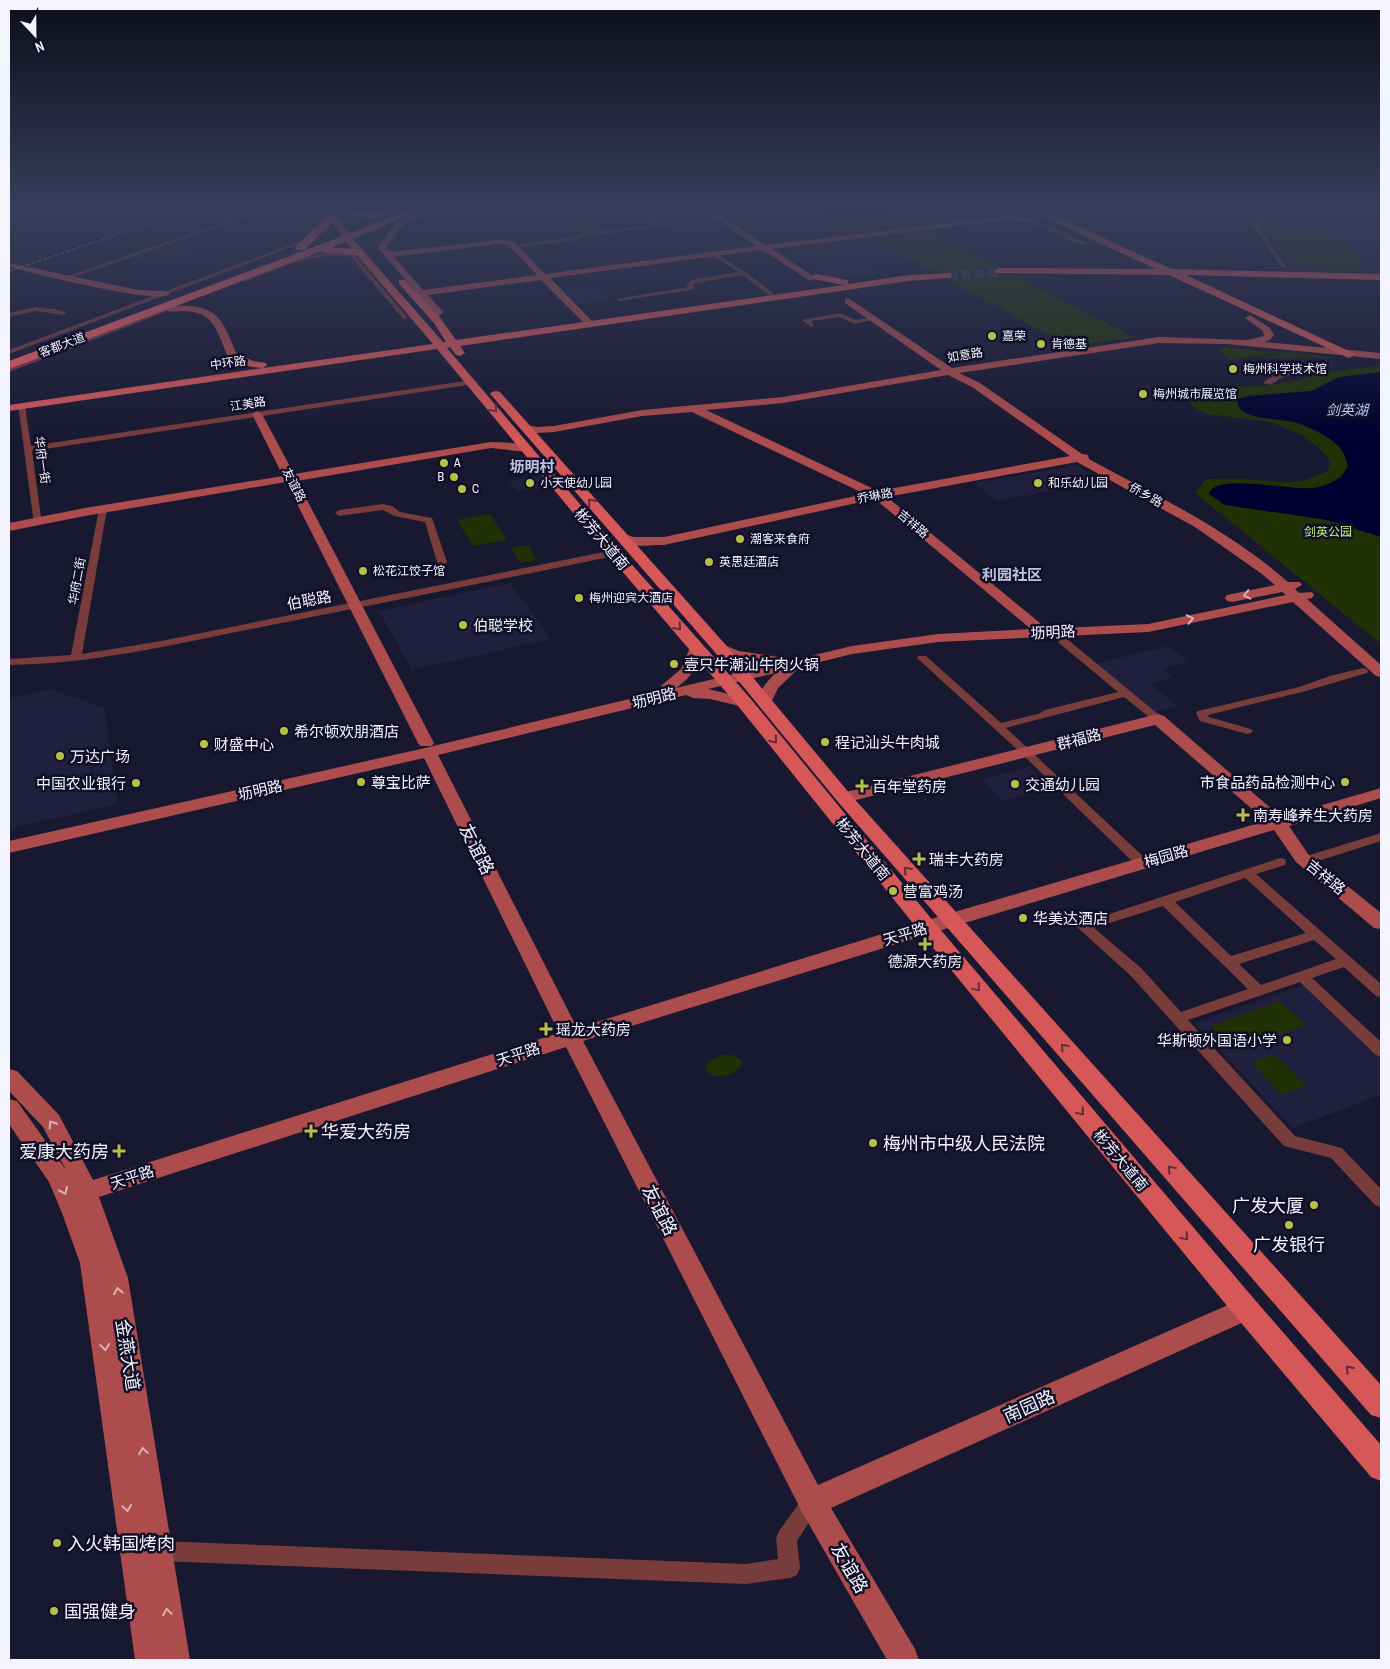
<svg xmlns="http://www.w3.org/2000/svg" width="1390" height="1669" font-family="'Archivo Narrow','Noto Sans SC',sans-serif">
	<rect width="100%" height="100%" fill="#181831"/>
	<!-- built -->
	<g fill="#201f3e">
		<polygon points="1281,207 1327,207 1381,216 1381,275 1293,273 1258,223"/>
		<polygon points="210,234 236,239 160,265 126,258 158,248 166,249"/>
		<polygon points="867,238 910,260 868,266 881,274 841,278 827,276 786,248"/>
		<polygon points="598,285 614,300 577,305 561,290"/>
		<polygon points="1077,465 1102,482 997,501 975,483"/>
		<polygon points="543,475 551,485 516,491 509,481"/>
		<polygon points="510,583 551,639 412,670 379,611"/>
		<polygon points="1168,646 1189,662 1162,669 1173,678 1151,684 1178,706 1152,713 1093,664"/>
		<polygon points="50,689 104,708 118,804 9,829 9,698"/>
		<polygon points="1029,767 1050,788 1002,801 981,779"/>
		<polygon points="1305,985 1381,1057 1381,1095 1293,1128 1194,1023"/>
	</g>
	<!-- green -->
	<g fill="#213105">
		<polygon points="816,207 885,207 1135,338 1068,346"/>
		<path d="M1268,228H1275L1278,232C1310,226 1350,231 1364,264C1349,276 1320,269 1303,265L1304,267L1293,266Z"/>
		<polygon points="1218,347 1281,352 1231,360 1227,359"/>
		<polygon points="1289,352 1339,358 1254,358"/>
		<path d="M1381,366V644L1195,493L1206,479C1219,479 1232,478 1245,479C1278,481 1300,489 1330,469L1329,459L1318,447L1302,435L1271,422L1206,414L1190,405L1197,392L1218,387L1266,386L1299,380L1321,373Z"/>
		<polygon points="490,514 507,540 473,546 457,520"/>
		<polygon points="528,545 537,560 520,563 511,548"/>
		<polygon points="1280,1001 1306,1025 1235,1052 1210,1026"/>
		<polygon points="1275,1054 1306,1086 1282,1095 1252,1063"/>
		<polygon points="723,1055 731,1055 741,1060 741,1066 730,1075 711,1076 707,1072 705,1066 709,1061"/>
	</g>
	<!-- water -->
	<path fill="#010030" d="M1381,372V537L1327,520L1225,505L1209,494C1215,472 1291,491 1312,488C1323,487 1333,482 1341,477L1348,466C1346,460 1344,452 1340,448C1330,436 1311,428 1297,423C1284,418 1233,421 1238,399L1248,396L1311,391L1339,377Z"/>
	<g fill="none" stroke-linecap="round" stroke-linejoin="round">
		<!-- primary-tunnel -->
		<polyline stroke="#393950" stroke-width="9" stroke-dasharray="9 4.5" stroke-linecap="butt" points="948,275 1001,273"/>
		<!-- street -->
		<g fill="#783c3b" fill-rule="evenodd">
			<polygon points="282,207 265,211 68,279 63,278 262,208"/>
			<path d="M630,207C642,207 647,219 658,221C674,224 694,220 712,218L715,220L587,236L573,241L514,248L511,246L572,237L586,232L659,224L652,223Z"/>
			<polygon points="998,207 1005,207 1087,243 1084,245 1070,241"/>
			<polygon points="1031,207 1038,207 1117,243 1121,248 1116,249 1113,245"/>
			<polygon points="1268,207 1274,207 1260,219 1258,225 1286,267 1282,267 1252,225 1255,217"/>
			<polygon points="305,239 310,240 9,354 9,350"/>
			<path d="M328,252L355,255L407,317V319H403L351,257C315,251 279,269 246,281L241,280L296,259Z"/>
			<polygon points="714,252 750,275 773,293 773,295 769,295 742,275 696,283 693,284 694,288 691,290 619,301 616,299 688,287 687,283 692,280 738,272 712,255"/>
			<polygon points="36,307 55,309 67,313 64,315 36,311 9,317 9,313"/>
			<polygon points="163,309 165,310 165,312 9,372 9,368"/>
			<polygon points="840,313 856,320 874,317 877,319 855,324 839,317 811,321 814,325 811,327 802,320"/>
			<path d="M1316,367L1328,370L1324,372H1301L1283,377L1270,385L1263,383C1277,371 1298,367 1316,367Z"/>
			<polygon points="471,380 475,382 474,384 32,451 41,517 37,520 33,517 18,404 25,406 31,446"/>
			<polygon points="383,504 392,506 400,512 432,518 447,562 445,564 442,565 437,562 425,522 394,516 383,510 339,516 335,513 339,510"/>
			<path d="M103,506L107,509L82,654L161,641L614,550L619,553L614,556C493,581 372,605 251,629C171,645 91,664 9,665V659L71,655L99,509Z"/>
			<polygon points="1063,638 1067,639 1164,719 1162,721 1154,721 1124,697 1006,728 1147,860 1148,863 1147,866 1137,866 1022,754 917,658 918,656 926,656 1001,723 1038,714 1045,710 1118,692 1059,643 1058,641 1059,639"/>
			<polygon points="1363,668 1367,669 1368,671 1367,673 1306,691 1208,715 1209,717 1251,729 1253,731 1251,733 1247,734 1200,721 1196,713 1198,711 1299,687 1330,676"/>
			<polygon points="1381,833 1381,841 1315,862 1309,858 1310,855"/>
			<path d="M1280,858L1285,859L1286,862L1285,865L1256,874L1381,984V997L1376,996L1344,967L1312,978L1381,1042V1057L1376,1055L1300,982L1188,1020L1295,1136L1342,1148L1381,1189V1207L1375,1205L1331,1158L1284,1146L1131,976L1077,927L1079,924ZM1245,878L1306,933L1231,956L1175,902ZM1163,906L1248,989L1181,1012L1141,968L1094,928ZM1314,940L1336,959L1261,985L1239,964Z"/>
			<polygon points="812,1492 819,1495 822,1502 797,1541 800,1568 797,1575 790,1578 746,1584 158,1561 151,1558 148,1551 151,1544 158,1541 746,1564 778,1559 776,1538 779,1531 805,1495"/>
		</g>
		<!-- secondary -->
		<g fill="#ac4c4c" fill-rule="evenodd">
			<polygon points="389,207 400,207 381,216 374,214"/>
			<path d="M431,207H441L402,226L386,248L390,252L497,240L513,241L545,274L756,246L699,207H708L765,245L1007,216L1029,218L1033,220L1029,222L1007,220L772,249L813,276V280L810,281L762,250L550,278L590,319L592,321L587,324L584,323L541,280L428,295L443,312L436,319H430L428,317L433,312L419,296H410V292L415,291L378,248L396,222ZM497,244L508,245L537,275L423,290L394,257Z"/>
			<path d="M499,207H551C540,214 510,214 499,207Z"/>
			<path d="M1035,207H1091C1082,213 1043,215 1034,209Z"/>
			<path d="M9,263L138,290L166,291L170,294C157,305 33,273 9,267Z"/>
			<path d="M848,298L952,368L1159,337L1248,340L1264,336L1263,331L1245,318L1250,315L1270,328L1274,335L1270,340L1264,342L1381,353V359L1227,344L1159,343L959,373L980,383L1082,454L1088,455L1089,459C1157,496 1229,530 1288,582H1300L1302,585L1295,589L1299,593L1312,592L1314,595L1312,598L1307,599L1381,665V677L1376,676L1293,602L1148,632L938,642L852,654L800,667L778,688L770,705H760L757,702C760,690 767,681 776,673L708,689L749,699L752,702L749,705L744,707L710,699L693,698L686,695L438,755L577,1028L944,915L1266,821L1155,725L844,803L838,802L836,798L838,794L1158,714L1164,716L1281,817L1381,788V798L1289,826L1308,854L1381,913V929L1374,928L1296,862L1274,830L958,925L583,1041L818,1485L1237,1301L1246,1298L1255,1301L1258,1309L1255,1317L831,1508L915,1649L919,1660H887L802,1512L566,1047L99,1197L128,1278L190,1660H135L80,1263L62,1213L49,1182L9,1124V1099L17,1101L66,1170L43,1127L9,1091V1069L17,1071L59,1115L93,1180L559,1033L424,758L9,853V841L425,748L667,690L661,686L681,669L691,645H701L703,648C698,666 692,677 676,688L852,646L938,634L1031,629L875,499L664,545C650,545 628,549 618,538L624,534L634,537H664L865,494L692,412L642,416L554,432L537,433L523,430L521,428L527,425L537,427L554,426L642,410L783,397L941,370L845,303V299ZM948,375L972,387L1070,456L878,491L706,410L783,403ZM1077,462L1195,527L1262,574L1275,585L1227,595L1225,598L1227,601L1232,602L1282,592L1286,595L1148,624L1040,629L1042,626L1040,623L887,497Z"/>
			<path d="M175,306C222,304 222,322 239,359L238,361L234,362L229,359C217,333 216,311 182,311C175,311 168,313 163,309Z"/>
			<polygon points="257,411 262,414 294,474 491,442 513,443 531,447 533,449 527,452 491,448 297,481 434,743 432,746 420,746 418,743 286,482 85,516 9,531 9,523 85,508 283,476 252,414"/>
			<path d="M719,643L739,651L773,656L778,657L780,660L778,663L773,664C755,662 724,663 712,647L714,644Z"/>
		</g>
		<!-- primary -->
		<g fill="#d55758" fill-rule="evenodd">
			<path d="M319,207H327L347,229L351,237L443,342H446L434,323L399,284V280H405L441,319L456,340L844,285L813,279L811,277L816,274L848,280V284L909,275L951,273V277L948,278L909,281L460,346L465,353L460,356L456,355L450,347L447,348L619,550L750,698L934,922L1255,1300L1381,1445V1481L1371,1477L1237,1318L920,932L738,706L609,556L437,349L9,411V405L262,368C251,367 242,366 235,358L236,356L240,355L253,361L266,363L267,365L263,368L433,344L344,240L340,232Z"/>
			<polygon points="1021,207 1032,207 1172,269 1381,274 1381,280 1186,275 1353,353 1354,355 1349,358 1169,275 996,273 994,271 999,268 1156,269"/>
			<polygon points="496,391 500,392 725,644 850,794 1381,1385 1381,1418 1371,1415 838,802 713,650 492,396 490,394 492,392"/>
		</g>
		<!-- highway -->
		<g fill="#f96064" fill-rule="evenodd">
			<path d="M415,207H428L331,248C342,248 357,247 366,254L365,256L319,252L9,369V361L343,236Z"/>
			<path d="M340,209L369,212L392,209L397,212C386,221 351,217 337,214V210Z"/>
			<polygon points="332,214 336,215 336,219 304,250 296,250 295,248 296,246 328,215"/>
		</g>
		<!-- rail -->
		<polyline stroke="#a2a3b2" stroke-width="1" stroke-dasharray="4 2" stroke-linecap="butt" points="9,271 199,207"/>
	</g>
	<!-- one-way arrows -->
	<defs><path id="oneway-chevron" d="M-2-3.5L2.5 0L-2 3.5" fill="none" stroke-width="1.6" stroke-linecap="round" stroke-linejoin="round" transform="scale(1.25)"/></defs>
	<g stroke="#5f2c3b">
		<use href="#oneway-chevron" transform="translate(494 409) rotate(50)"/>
		<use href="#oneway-chevron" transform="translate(591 502) rotate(-131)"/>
		<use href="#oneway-chevron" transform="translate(678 627) rotate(49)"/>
		<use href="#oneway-chevron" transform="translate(774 740) rotate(51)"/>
		<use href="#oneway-chevron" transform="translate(907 870) rotate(-131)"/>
		<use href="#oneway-chevron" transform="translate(977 988) rotate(50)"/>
		<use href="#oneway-chevron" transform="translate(1064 1047) rotate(-132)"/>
		<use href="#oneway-chevron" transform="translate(1081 1112) rotate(50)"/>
		<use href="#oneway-chevron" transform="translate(1171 1169) rotate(-132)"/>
		<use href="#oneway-chevron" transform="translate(1185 1237) rotate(50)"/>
		<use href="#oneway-chevron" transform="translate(1349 1369) rotate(-132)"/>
	</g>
	<g stroke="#d7b1b7">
		<use href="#oneway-chevron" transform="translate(1247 595) rotate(167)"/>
		<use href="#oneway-chevron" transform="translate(1190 619) rotate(-12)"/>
		<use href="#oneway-chevron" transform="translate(52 1124) rotate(-123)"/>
		<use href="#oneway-chevron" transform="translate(64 1191) rotate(67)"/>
		<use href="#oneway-chevron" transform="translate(118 1291) rotate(-99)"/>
		<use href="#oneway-chevron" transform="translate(105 1347) rotate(82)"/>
		<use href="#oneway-chevron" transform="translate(143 1451) rotate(-99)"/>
		<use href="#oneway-chevron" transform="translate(127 1508) rotate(82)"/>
		<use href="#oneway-chevron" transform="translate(167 1612) rotate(-99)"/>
	</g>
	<!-- sky -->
	<linearGradient id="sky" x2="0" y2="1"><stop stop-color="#0d0d1b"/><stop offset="0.47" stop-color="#373d5a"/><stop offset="1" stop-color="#373d5a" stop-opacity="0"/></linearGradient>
	<rect width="1390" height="441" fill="url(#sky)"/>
	<!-- markers -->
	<g fill="#b7c148" stroke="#100f27" stroke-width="2">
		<circle cx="992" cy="336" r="5"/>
		<circle cx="1041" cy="344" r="5"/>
		<circle cx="1233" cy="369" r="5"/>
		<circle cx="1143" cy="394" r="5"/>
		<circle cx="444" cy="463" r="5"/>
		<circle cx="454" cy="477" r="5"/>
		<circle cx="530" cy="483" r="5"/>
		<circle cx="1038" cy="483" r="5"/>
		<circle cx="462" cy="489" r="5"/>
		<circle cx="740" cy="539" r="5"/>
		<circle cx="709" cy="562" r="5"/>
		<circle cx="363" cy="571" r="5"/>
		<circle cx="579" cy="598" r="5"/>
		<circle cx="463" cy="625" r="5"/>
		<circle cx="674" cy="664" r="5"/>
		<circle cx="284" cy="731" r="5"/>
		<circle cx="825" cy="742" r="5"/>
		<circle cx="204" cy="744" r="5"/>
		<circle cx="60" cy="756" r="5"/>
		<circle cx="361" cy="782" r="5"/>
		<circle cx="1345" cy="782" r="5"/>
		<circle cx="136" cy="783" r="5"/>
		<circle cx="1015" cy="784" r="5"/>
		<path d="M859.5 778.5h5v5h5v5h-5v5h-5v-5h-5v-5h5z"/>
		<path d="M1240.5 807.5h5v5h5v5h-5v5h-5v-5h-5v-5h5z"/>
		<path d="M916.5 851.5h5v5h5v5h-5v5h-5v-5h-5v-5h5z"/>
		<circle cx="893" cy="891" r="5"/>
		<circle cx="1023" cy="918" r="5"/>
		<path d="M922.5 936.5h5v5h5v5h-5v5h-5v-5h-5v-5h5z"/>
		<path d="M543.5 1021.5h5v5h5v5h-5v5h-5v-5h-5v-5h5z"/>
		<circle cx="1287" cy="1040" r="5"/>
		<path d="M308.5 1123.5h5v5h5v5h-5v5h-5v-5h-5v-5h5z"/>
		<circle cx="873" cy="1143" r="5"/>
		<path d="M116.5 1143.5h5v5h5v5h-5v5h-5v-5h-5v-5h5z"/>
		<circle cx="1314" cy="1205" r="5"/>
		<circle cx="1289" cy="1225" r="5"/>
		<circle cx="57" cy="1543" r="5"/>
		<circle cx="54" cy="1611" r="5"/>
	</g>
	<g text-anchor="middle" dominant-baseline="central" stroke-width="5" stroke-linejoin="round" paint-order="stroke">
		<!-- far-poi labels -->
		<g font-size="12" fill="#f3f4fe" stroke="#100f27" text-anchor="start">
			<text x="1002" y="336">嘉荣</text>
			<text x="1051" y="344">肯德基</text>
			<text x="1243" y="369">梅州科学技术馆</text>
			<text x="1153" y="394">梅州城市展览馆</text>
			<text x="454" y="463">A</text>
			<text x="444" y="477" text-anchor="end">B</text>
			<text x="540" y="483">小天使幼儿园</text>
			<text x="1048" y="483">和乐幼儿园</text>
			<text x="472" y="489">C</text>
			<text x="750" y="539">潮客来食府</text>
			<text x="719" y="562">英思廷酒店</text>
			<text x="373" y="571">松花江饺子馆</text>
			<text x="589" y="598">梅州迎宾大酒店</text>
		</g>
		<!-- far-street labels -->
		<g font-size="12" fill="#f3f4fe" stroke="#100f27">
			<text transform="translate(62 345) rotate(-21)">客都大道</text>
			<text transform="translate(965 355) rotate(-9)">如意路</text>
			<text transform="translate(228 363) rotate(-8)">中环路</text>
			<text transform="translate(248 404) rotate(-9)">江美路</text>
			<text transform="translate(42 460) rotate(82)">华府一街</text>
			<text transform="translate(294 485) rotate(63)">友谊路</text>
			<text transform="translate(1146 495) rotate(29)">侨乡路</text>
			<text transform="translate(875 496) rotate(-11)">乔琳路</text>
			<text transform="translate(913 524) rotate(40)">吉祥路</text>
			<text transform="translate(77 581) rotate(-80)">华府二街</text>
		</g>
		<!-- far-park labels -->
		<g font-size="12" fill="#c3f67f" stroke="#100f27">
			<text x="1328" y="532">剑英公园</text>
		</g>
		<!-- far-water labels -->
		<g font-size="14" font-style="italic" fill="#b2c6ef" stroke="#100f27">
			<text x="1347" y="410">剑英湖</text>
		</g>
		<!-- far-quarter labels -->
		<g font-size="15" font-weight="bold" fill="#bfc2e3" stroke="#100f27">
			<text x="532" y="466">坜明村</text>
			<text x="1012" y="574">利园社区</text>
		</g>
		<!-- street labels -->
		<g font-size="15" fill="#f3f4fe" stroke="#100f27">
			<text transform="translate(602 539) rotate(50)">彬芳大道南</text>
			<text transform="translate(309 600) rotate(-11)">伯聪路</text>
			<text transform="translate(1053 632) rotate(-3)">坜明路</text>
			<text transform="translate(654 698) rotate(-14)">坜明路</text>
			<text transform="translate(1079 739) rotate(-14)">群福路</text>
			<text transform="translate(260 790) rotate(-13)">坜明路</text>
			<text transform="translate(863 849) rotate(51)">彬芳大道南</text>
			<text transform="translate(1166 856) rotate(-16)">梅园路</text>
			<text transform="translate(1326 877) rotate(39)">吉祥路</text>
			<text transform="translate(905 934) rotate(-17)">天平路</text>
			<text transform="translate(518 1054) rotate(-18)">天平路</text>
			<text transform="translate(1121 1160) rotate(50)">彬芳大道南</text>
			<text transform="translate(132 1177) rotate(-18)">天平路</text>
		</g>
		<!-- poi labels -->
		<g font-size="15" fill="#f3f4fe" stroke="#100f27" text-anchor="start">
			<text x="473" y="625">伯聪学校</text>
			<text x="684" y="664">壹只牛潮汕牛肉火锅</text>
			<text x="294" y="731">希尔顿欢朋酒店</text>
			<text x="835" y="742">程记汕头牛肉城</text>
			<text x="214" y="744">财盛中心</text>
			<text x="70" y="756">万达广场</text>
			<text x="371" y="782">尊宝比萨</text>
			<text x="1335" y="782" text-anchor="end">市食品药品检测中心</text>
			<text x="126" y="783" text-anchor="end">中国农业银行</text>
			<text x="1025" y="784">交通幼儿园</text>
			<text x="872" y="786">百年堂药房</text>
			<text x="1253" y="815">南寿峰养生大药房</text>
			<text x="929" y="859">瑞丰大药房</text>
			<text x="903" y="891">营富鸡汤</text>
			<text x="1033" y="918">华美达酒店</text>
			<text x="925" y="961" text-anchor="middle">德源大药房</text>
			<text x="556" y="1029">瑶龙大药房</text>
			<text x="1277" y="1040" text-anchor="end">华斯顿外国语小学</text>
		</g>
		<!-- near-street labels -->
		<g font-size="18" fill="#f3f4fe" stroke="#100f27">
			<text transform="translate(477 849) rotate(63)">友谊路</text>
			<text transform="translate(660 1210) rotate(63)">友谊路</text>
			<text transform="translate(128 1355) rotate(81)">金燕大道</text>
			<text transform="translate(1029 1406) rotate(-24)">南园路</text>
			<text transform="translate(850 1568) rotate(60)">友谊路</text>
		</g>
		<!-- near-poi labels -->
		<g font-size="18" fill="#f3f4fe" stroke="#100f27" text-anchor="start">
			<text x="321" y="1131">华爱大药房</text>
			<text x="883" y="1143">梅州市中级人民法院</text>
			<text x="109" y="1151" text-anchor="end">爱康大药房</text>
			<text x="1304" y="1205" text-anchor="end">广发大厦</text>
			<text x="1289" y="1244" text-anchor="middle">广发银行</text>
			<text x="67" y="1543">入火韩国烤肉</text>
			<text x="64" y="1611">国强健身</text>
		</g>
	</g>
	<!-- border -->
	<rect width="1390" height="1669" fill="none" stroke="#f3f4fe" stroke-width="20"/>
	<!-- north arrow -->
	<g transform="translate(35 35) rotate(158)" stroke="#100f27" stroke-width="4" paint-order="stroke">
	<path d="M0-4L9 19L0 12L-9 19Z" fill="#f3f4fe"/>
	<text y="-8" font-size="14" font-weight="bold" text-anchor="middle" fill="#f3f4fe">N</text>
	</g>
</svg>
